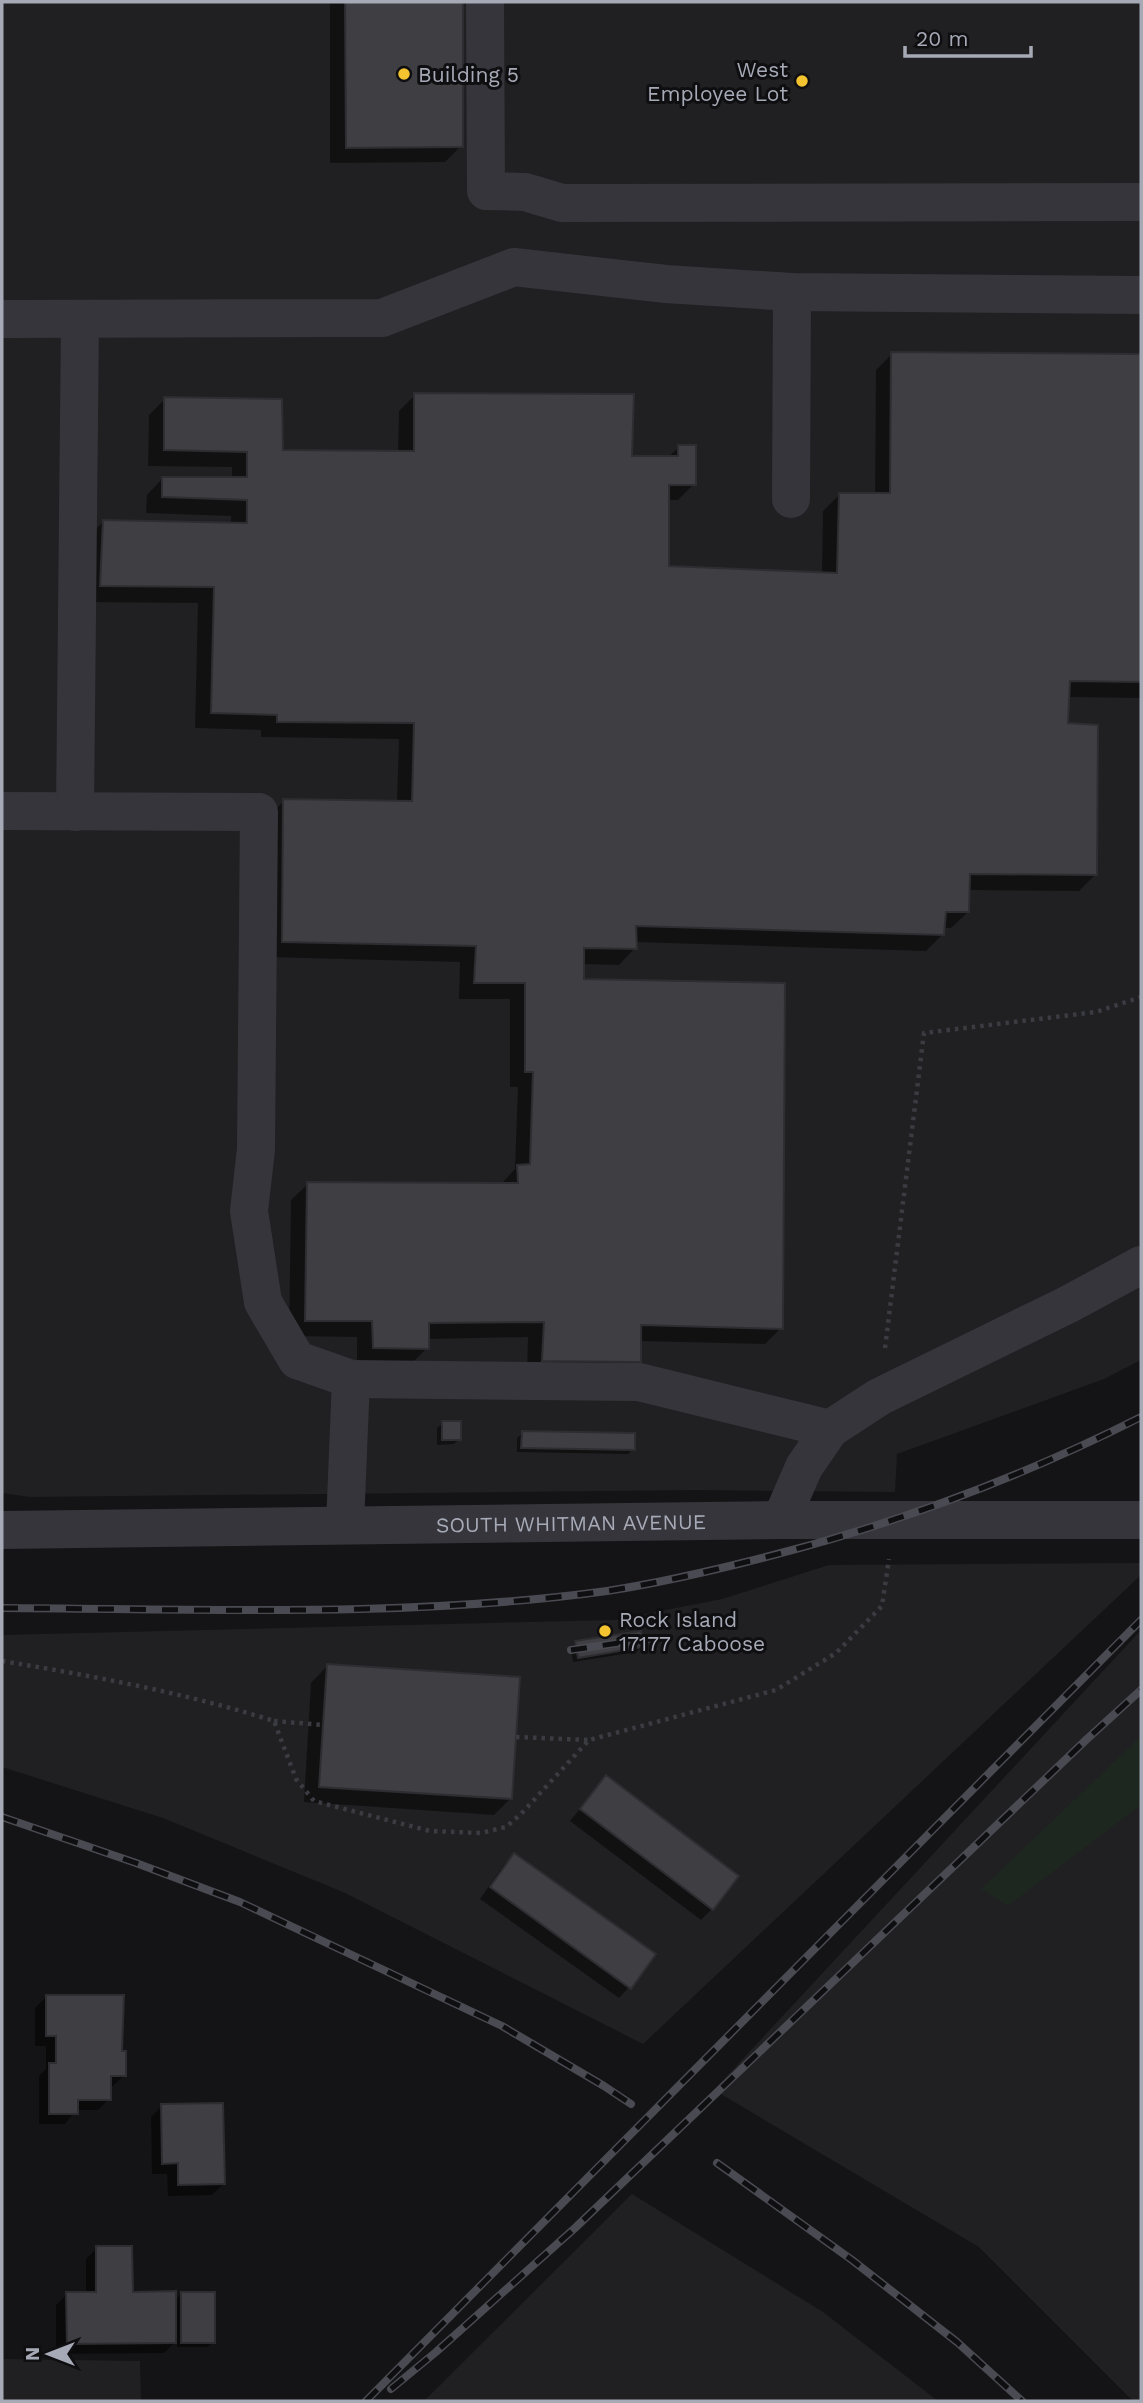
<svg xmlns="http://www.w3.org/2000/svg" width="1143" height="2403" font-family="'Work Sans',sans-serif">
	<rect width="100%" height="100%" fill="#141416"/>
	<!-- built -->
	<g fill="#202023">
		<polygon points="2,2 1141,2 1141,1360 1104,1379 897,1454 895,1492 695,1490 30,1497 2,1493"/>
		<polygon points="1141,1563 1141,1575 643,2044 343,1892 163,1818 2,1767 2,1635 615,1620 722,1599 829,1565"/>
		<polygon points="1141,1630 1141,2401 1133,2401 979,2247 714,2090"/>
		<polygon points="632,2194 823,2312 938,2401 424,2401"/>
		<polygon points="2,2359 140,2361 141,2401 2,2401"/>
	</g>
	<!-- green -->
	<polygon fill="#1e2620" points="1141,1736 1141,1805 1008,1906 981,1889"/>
	<!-- shadow -->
	<g fill="#0007">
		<polygon points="330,2 461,2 461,146 445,162 330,163"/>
		<polygon points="892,354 1141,356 1141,698 1068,697 1067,725 1095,875 1079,891 968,890 968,912 951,928 943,928 942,935 926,951 635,942 635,948 619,965 582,964 582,981 781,1328 765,1344 640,1341 640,1361 623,1378 527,1376 528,1337 427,1339 427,1348 411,1364 357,1363 357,1337 289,1336 291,1200 308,1184 502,1183 515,1169 518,1087 510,1087 510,999 459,999 460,962 266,957 268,817 284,801 397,803 399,739 261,737 261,730 195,728 198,603 85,602 87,538 103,522 231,524 231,516 146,513 147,495 163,478 232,479 232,467 148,466 149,415 165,399 281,452 398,453 399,411 415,395 630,458 667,458 679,447 694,484 678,500 667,500 667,568 822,574 823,511 839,495 875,495 876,370"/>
		<polygon points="443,1423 459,1439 454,1444 437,1445 437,1428"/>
		<polygon points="523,1433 633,1449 628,1454 517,1452 517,1438"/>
		<polygon points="576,1643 642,1647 636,1652 573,1662 571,1648"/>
		<polygon points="327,1666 510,1799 494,1815 304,1802 311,1683"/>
		<polygon points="606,1777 712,1909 701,1920 570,1821"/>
		<polygon points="514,1855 629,1987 619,1998 480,1899 503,1866"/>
		<polygon points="46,1997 120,2052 124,2075 113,2086 109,2086 109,2099 98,2110 76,2110 65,2124 39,2124 39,2076 46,2069 46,2046 35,2046 35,2008"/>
		<polygon points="162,2106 223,2184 212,2195 168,2196 167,2174 152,2174 151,2117"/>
		<polygon points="97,2248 131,2293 174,2301 182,2293 213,2342 208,2347 177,2347 177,2340 164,2353 56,2354 56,2305 67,2294 86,2293 86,2259"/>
	</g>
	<!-- building -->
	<g fill="#3e3e43" stroke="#2e2e32" stroke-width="2">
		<polygon points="345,2 463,2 463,147 346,148"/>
		<polygon points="891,352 1141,354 1141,682 1070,681 1068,723 1098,725 1097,875 970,874 969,912 946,912 944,935 636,926 637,949 584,948 584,979 785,983 783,1329 641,1325 641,1362 542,1361 544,1322 429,1323 429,1349 373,1348 372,1321 305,1321 307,1182 518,1183 517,1165 530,1164 533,1072 525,1072 525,983 474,983 476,946 282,942 283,799 412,801 414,723 277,722 277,715 211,713 214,587 100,586 103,520 247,523 247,500 162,497 162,477 247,477 247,452 164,450 164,397 282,399 283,450 414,451 414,393 634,394 632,456 678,456 678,445 696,445 696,485 669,485 669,566 837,573 839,493 890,493"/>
		<rect x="442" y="1421" width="19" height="19"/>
		<polygon points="522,1431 635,1433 635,1450 521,1448"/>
		<polygon points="641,1631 643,1647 578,1658 575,1641"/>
		<polygon points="327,1664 520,1677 512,1799 319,1787"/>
		<polygon points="606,1775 739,1876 713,1910 580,1809"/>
		<polygon points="514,1853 656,1954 631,1989 490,1887"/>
		<polygon points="46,1995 124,1995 122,2051 126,2051 126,2076 111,2076 111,2100 78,2100 78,2114 49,2114 49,2063 56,2063 56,2036 46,2036"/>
		<polygon points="223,2103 225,2184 178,2185 178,2163 162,2164 161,2104"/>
		<polygon points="96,2246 132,2246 133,2292 176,2291 176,2343 67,2344 66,2292 96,2292"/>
		<rect x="181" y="2292" width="34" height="51"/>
	</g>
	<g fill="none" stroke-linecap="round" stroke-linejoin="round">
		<!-- path -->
		<g stroke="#3b3c42" stroke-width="4.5" stroke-dasharray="3.5 5" stroke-linecap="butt">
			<polyline points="885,1348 924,1033 1096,1012 1141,997"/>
			<path d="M2,1661C93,1676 186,1693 274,1721L296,1779L314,1801L430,1831L481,1833L506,1827L521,1814L589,1740L776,1690L836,1653L882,1606L889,1559"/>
			<polyline points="274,1721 323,1725"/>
			<polyline points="516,1737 588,1740"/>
		</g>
		<!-- minor -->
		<g stroke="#35353b" stroke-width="38">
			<polyline points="485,2 486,191 525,192 562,203 1141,202"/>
			<polyline points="2,319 382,318 514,267 666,284 792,292 1141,295"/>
			<polyline points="791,499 792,292"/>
			<polyline points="2,811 259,812 256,1149 249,1211 263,1302 297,1360 351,1379 345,1525"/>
			<polyline points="75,812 80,319"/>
			<polyline points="351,1379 639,1382 830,1429"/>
			<polyline points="781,1520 804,1467 830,1429 879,1397 1069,1304 1141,1265"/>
			<path id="s1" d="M2,1530L781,1520H1141"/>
		</g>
		<!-- rail casing -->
		<g stroke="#4a4b52" stroke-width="8">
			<g id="rail">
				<path d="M2,1608C203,1609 407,1618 607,1591C659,1583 711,1571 762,1558C893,1525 1020,1478 1141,1417"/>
				<polyline points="571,1650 653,1638"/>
				<polyline points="2,1817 136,1863 240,1902 502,2026 604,2086 631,2104"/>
				<polyline points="717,2163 852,2260 957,2342 1022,2401"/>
				<polyline points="391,2389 436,2352 575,2228 1087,1739 1141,1690"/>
				<polyline points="366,2401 1141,1620"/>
			</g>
		</g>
		<!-- rail -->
		<use href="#rail" stroke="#0f0f11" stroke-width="5" stroke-dasharray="16" stroke-linecap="butt"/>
	</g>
	<!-- markers -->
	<g fill="#f3c42f" stroke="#0f0f11" stroke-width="2.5">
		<circle cx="404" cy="74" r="7"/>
		<circle cx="802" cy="81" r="7"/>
		<circle cx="605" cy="1631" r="7"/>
	</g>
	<g text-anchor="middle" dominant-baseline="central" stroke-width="6" stroke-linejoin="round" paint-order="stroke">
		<!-- poi labels -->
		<g font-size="21" fill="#a6a9b6" stroke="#0f0f11" text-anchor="start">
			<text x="788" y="69" text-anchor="end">West<tspan x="788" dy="24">Employee Lot</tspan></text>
			<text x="418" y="74">Building 5</text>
			<text x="619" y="1619">Rock Island<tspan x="619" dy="24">17177 Caboose</tspan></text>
		</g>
		<!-- street labels -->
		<g font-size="21" fill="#a6a9b6" stroke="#0f0f11">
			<text stroke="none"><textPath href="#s1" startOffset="569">SOUTH WHITMAN AVENUE</textPath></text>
		</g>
	</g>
	<!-- border -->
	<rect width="1143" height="2403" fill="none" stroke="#a6a9b6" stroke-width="7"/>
	<!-- north arrow -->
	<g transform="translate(49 2354) rotate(270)" stroke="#0f0f11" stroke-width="5" paint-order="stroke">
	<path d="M0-5L12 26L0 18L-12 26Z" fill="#a6a9b6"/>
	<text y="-10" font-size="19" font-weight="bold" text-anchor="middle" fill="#a6a9b6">N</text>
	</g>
	<!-- scale -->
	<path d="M905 46v10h126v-10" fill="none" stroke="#a6a9b6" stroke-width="3.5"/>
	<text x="916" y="46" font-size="21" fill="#a6a9b6" stroke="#0f0f11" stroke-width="5" paint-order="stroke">20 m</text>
</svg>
